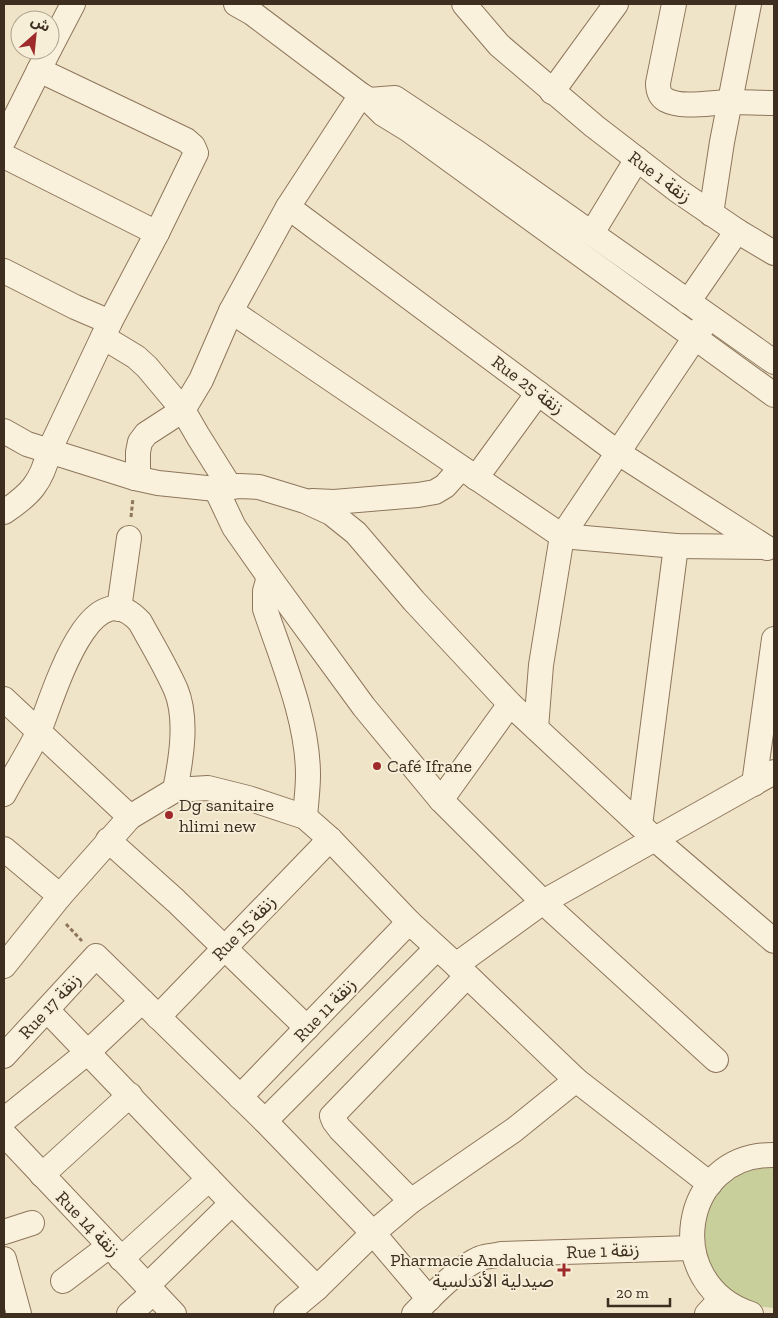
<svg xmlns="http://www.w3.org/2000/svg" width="778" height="1318" font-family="'Zilla Slab','Noto Sans Arabic',serif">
	<rect width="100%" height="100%" fill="#f0e4c8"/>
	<!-- green -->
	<polygon fill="#c9cf9b" points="762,1167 774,1168 774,1308 747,1305 727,1294 702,1254 707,1208 720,1189 739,1175"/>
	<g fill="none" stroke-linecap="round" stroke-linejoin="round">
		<!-- minor casing -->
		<g stroke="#8d765c" stroke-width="26">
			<g id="minor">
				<polyline points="236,4 252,13 361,95 369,100 383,114 409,130 774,395"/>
				<polyline points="464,4 499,45 594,126 677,190 737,231 774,253"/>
				<path d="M674,4L658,83C658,90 659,96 666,100C683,109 712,102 731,102C746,102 760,103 774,103"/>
				<polyline points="50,48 73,4"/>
				<polyline points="552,92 616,4"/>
				<polyline points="369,100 395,98 479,154 774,362"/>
				<polyline points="4,140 49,50"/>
				<polyline points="4,156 157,233"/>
				<polyline points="288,207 617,452 767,548"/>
				<polyline points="711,214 722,142 749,4"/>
				<polyline points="592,233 637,159"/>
				<polyline points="4,271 75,307 110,322"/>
				<polyline points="688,302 737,231"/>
				<polyline points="231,311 562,536 676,546 765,547"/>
				<polyline points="103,337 136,357 147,367 183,410 198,436 230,487"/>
				<polyline points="4,431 27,444 135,478 158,483 216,489 239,486 259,487 305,501 331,513 356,533 414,601 510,704 656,840 774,941"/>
				<polyline points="135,478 138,469 138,452 140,442 146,434 183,410 201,380 231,311 288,207 361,95"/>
				<polyline points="476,478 538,393"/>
				<polyline points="216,489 234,527 269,577 364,707 441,800 543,902 716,1060"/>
				<polyline points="312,501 334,502 418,495 435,492 445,486 461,468"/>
				<path d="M4,512C30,495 42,482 49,451L110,322L157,233L196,153L193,146L186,140L39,70"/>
				<path d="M269,577L265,591V609C282,660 308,720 308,775C308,789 306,803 305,817"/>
				<polyline points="119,609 129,538"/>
				<polyline points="4,699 130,817"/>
				<polyline points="536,728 541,665 562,536 702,327"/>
				<polyline points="754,784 774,639"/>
				<path d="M4,794C15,773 29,752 39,731C52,701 89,565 140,622C152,644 166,667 176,690C188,719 181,760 175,790"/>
				<polyline points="441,800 510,704"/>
				<polyline points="640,825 676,546"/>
				<polyline points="108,840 176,901 307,1028"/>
				<polyline points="4,849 60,896"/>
				<polyline points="456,965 543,902 774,772"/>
				<polyline points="4,966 60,896 130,817 175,790 208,788 248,798 305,817 330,839 409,922 456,965 576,1080 710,1184"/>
				<polyline points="47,1010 232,1203 317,1288"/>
				<polyline points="158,1017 330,839"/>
				<polyline points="4,1056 96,956 265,1121 373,1233 429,1299"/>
				<polyline points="240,1097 409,922"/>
				<polyline points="4,1120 88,1052 142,1001"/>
				<polyline points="265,1121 436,949"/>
				<polyline points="4,1134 174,1314"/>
				<polyline points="42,1175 130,1095"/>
				<polyline points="411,1201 340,1129 334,1121 332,1116 467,976"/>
				<polyline points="4,1232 32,1223"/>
				<polyline points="4,1259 19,1314"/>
				<polyline points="121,1259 209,1179"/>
				<polyline points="63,1281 109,1246"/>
				<polyline points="147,1286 232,1203"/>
				<polyline points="129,1314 153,1293"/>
				<polyline points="286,1314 317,1288 373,1233 411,1201 514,1130 576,1080"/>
				<path d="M414,1314C430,1297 460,1266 481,1258C487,1256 494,1256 501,1254L692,1248"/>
				<polyline points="707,1314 721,1299"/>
				<path d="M751,1314C660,1284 680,1153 774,1155"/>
			</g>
		</g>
		<!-- path -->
		<g stroke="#8d765c" stroke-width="3" stroke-dasharray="4 2.5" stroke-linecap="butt">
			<polyline points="131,517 133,498"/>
			<polyline points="66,924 82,941"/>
		</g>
		<!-- minor -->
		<use href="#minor" stroke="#faf1dc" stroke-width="24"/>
	</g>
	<!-- markers -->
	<g fill="#9e2a2b" stroke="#f7eed8" stroke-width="2">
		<circle cx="377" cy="766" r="5"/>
		<circle cx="169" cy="815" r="5"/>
		<path d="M561.5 1262.5h5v5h5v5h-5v5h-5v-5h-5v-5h5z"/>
	</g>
	<g text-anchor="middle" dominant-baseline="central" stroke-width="4" stroke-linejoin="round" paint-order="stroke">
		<!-- street labels -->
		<g font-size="18" fill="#3d2e20" stroke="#f7eed8">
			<text transform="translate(660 177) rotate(37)">Rue 1 زنقة</text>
			<text transform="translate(528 385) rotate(37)">Rue 25 زنقة</text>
			<text transform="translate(244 928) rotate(-46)">Rue 15 زنقة</text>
			<text transform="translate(50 1006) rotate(-47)">Rue 17 زنقة</text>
			<text transform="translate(325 1010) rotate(-46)">Rue 11 زنقة</text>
			<text transform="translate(88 1224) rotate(46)">Rue 14 زنقة</text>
			<text transform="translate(603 1251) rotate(-2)">Rue 1 زنقة</text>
		</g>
		<!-- poi labels -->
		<g font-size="18" fill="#3d2e20" stroke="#f7eed8" text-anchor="start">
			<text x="387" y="766">Café Ifrane</text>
			<text x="179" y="805">Dg sanitaire<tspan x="179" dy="21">hlimi new</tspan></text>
			<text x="554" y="1260" text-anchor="end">Pharmacie Andalucia<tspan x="554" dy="21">صيدلية الأندلسية</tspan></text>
		</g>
	</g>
	<!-- border -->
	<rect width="778" height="1318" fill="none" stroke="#3d2e20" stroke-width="10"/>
	<!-- north arrow -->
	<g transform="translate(35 35) rotate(27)"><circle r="24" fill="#f7eed8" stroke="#ada18e"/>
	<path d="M0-4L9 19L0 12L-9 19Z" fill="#9e2a2b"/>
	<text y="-8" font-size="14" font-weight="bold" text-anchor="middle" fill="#3d2e20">ش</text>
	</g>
	<!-- scale -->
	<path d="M608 1298v8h62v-8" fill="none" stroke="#3d2e20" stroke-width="2.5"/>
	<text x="616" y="1298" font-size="15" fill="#3d2e20" stroke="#f7eed8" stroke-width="4" paint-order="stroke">20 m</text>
</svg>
